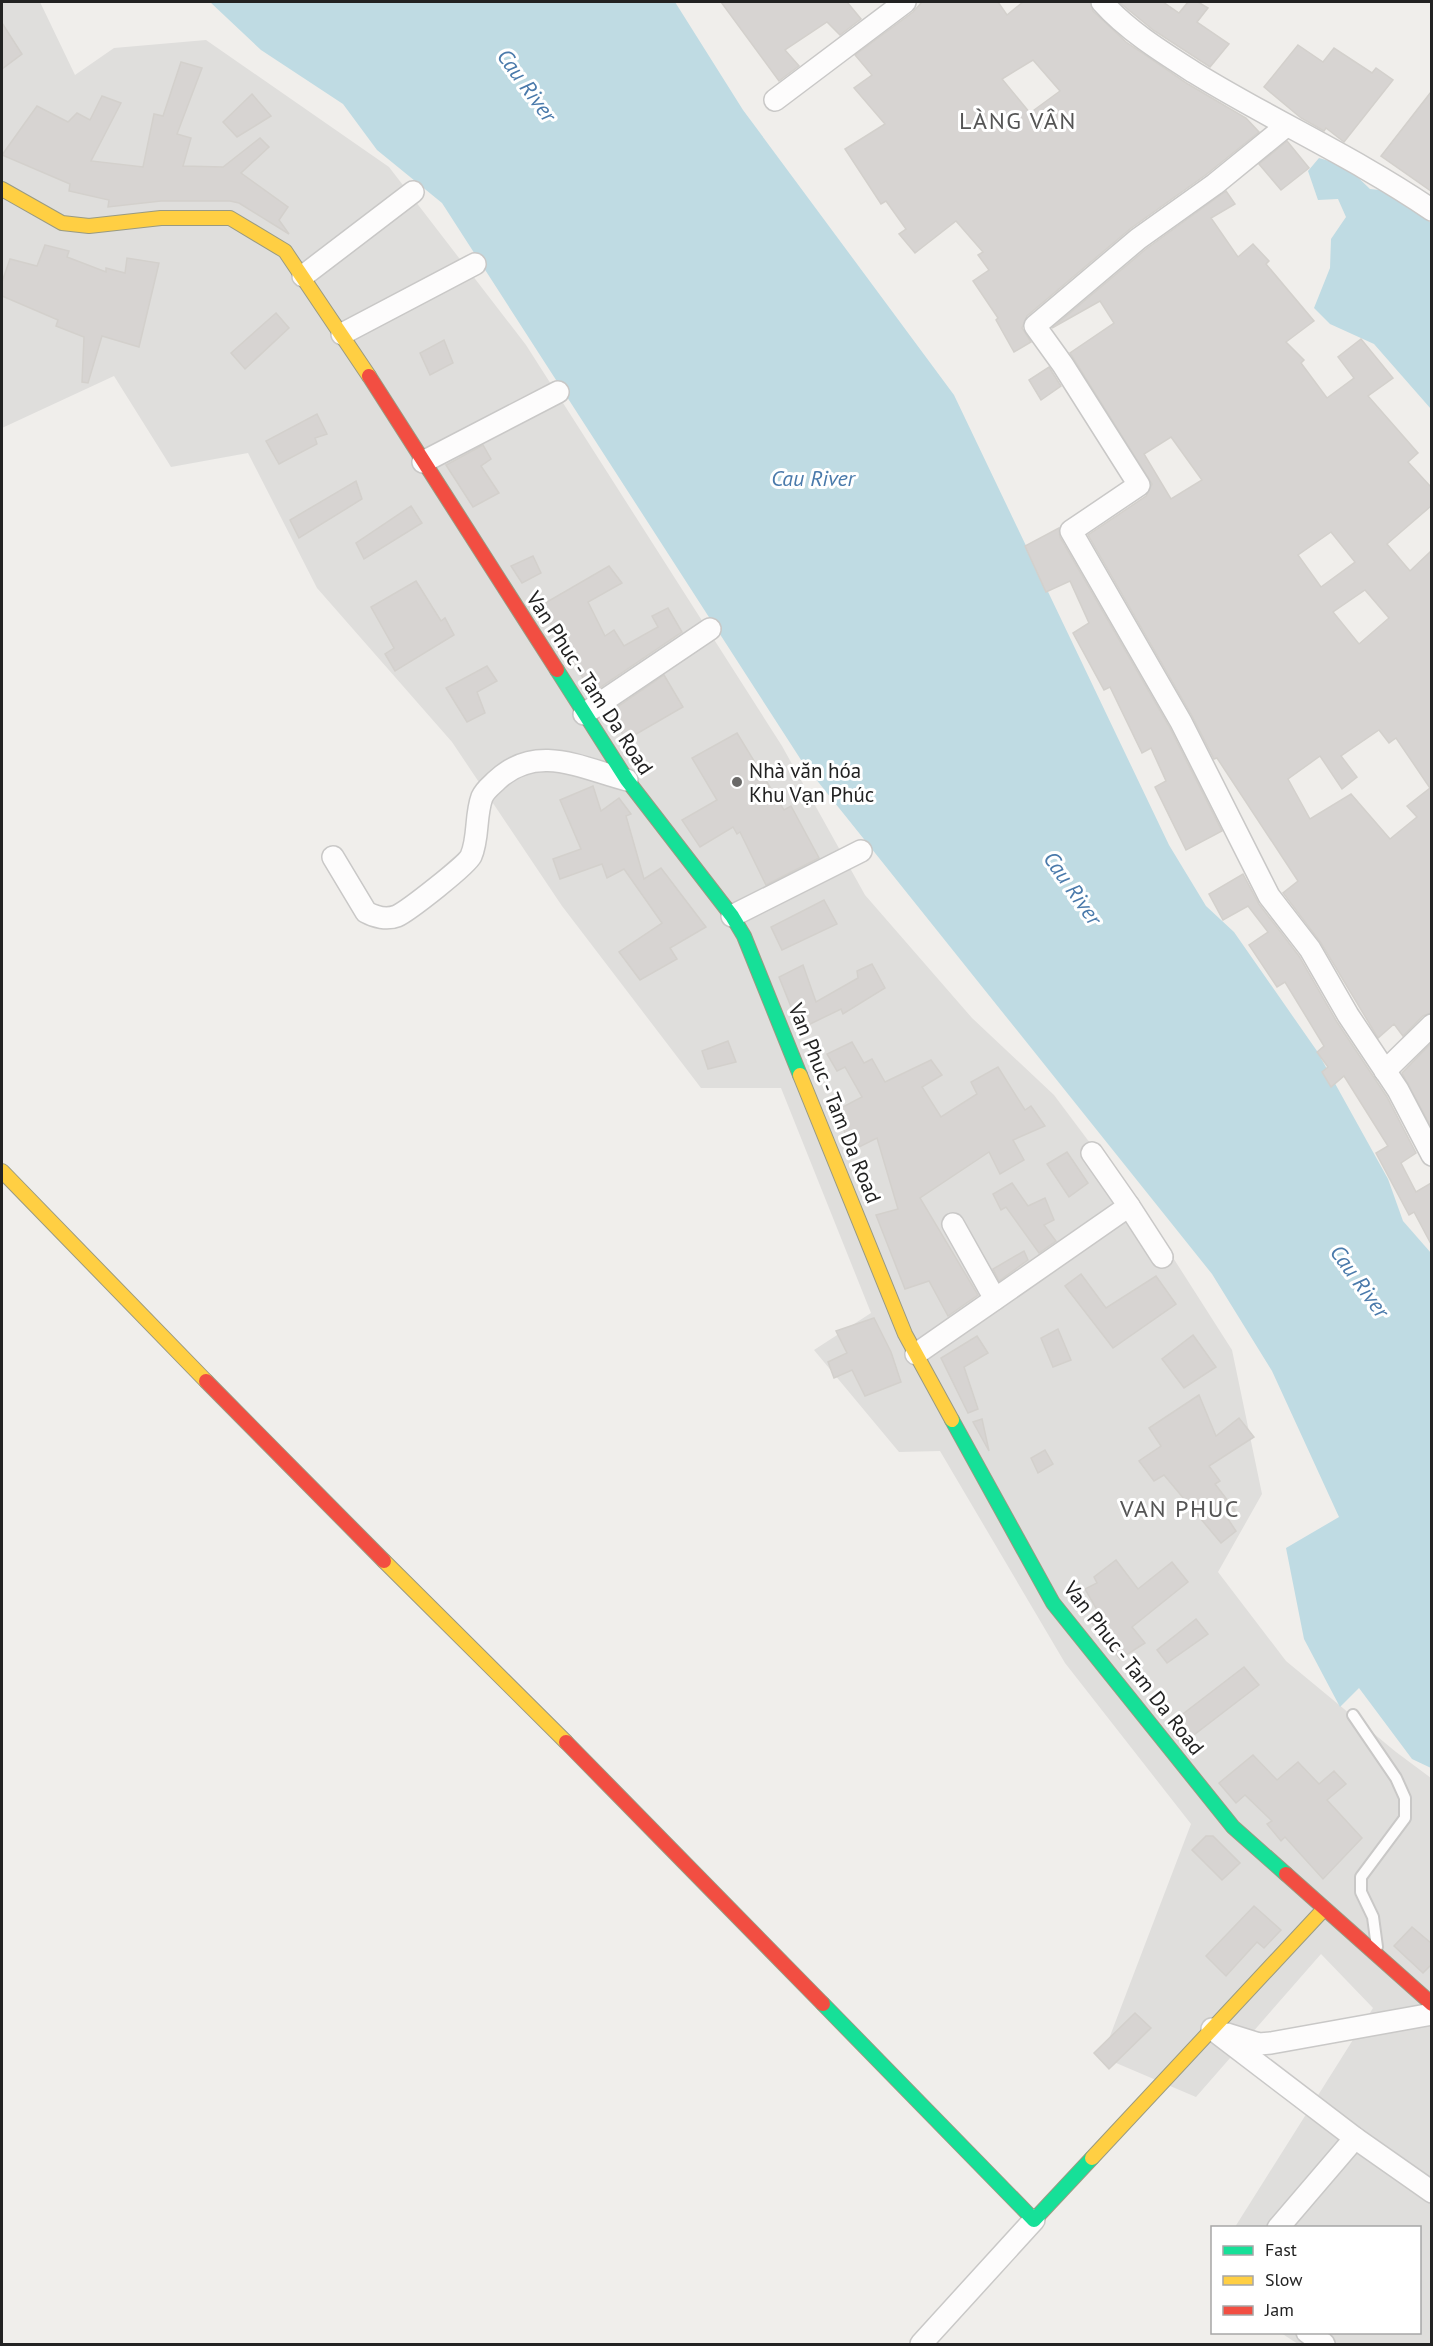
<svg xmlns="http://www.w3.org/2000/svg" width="1433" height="2346" font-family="'PT Sans',sans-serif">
	<rect width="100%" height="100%" fill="#f0eeeb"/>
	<!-- residential -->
	<polygon fill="#dfdedc" points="2,2 40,2 75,75 114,48 206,40 389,167 526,345 782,746 865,895 972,1018 1054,1095 1156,1231 1232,1350 1262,1494 1218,1572 1286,1661 1396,1752 1431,1778 1431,2344 1298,2344 1281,2333 1420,2332 1420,2228 1235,2227 1373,2008 1321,1954 1196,2097 1102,2057 1191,1824 1065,1663 940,1451 899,1452 814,1350 871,1313 781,1088 701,1088 562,906 452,742 317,588 248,453 171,467 114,376 2,428"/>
	<!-- water -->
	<g fill="#bfdbe3">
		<polygon points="210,2 675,2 743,110 954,395 1169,845 1206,906 1234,932 1317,1051 1388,1179 1403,1221 1431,1253 1431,1768 1412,1759 1359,1688 1340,1707 1304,1639 1286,1548 1339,1517 1272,1371 1212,1274 803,763 442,203 377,150 343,104 261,50"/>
		<polygon points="1319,158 1346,166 1370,189 1390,191 1431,223 1431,409 1374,344 1330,324 1314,308 1330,268 1331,239 1346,217 1338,199 1318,200 1308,171"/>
	</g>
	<!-- building -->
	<g fill="#d7d4d2" stroke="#d3d0cc" stroke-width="1.5" fill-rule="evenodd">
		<polygon points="721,2 847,2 861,19 840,35 827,22 785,50 799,66 779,81"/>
		<path d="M922,2H998L1007,15L1023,2H1090L1093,11L1126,42L1188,84L1246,118L1259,132L1207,174L1130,229L1027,316L1022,328L1031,342L1014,352L996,320L998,318L973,281L989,270L978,255L983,252L956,221L915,253L899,234L906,229L886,201L881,204L845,149L885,124L854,88L872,75L855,55L913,12ZM1033,60L1060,91L1030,113L1002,79Z"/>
		<polygon points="1119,2 1163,2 1179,13 1188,2 1198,2 1208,8 1197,22 1229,44 1210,67 1153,30"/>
		<polygon points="2,23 22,54 2,69"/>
		<polygon points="1298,45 1323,62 1334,48 1372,73 1376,68 1393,80 1344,142 1326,128 1324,131 1301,118 1264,87"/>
		<polygon points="181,62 202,68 177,134 191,138 183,166 223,167 260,138 269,147 241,173 288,207 279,220 289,234 239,203 230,201 161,201 108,207 109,200 69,191 70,184 2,155 37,106 68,122 77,113 90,120 102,96 121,103 91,161 143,167 154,114 163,116"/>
		<polygon points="1431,92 1431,191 1381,156"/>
		<polygon points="252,94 271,116 237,137 223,122"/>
		<polygon points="1287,141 1309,168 1281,190 1259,164"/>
		<path d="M1226,191L1235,204L1211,218L1238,257L1253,244L1269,261L1266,264L1314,321L1286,342L1304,360L1301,363L1327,398L1354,378L1338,357L1361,339L1393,378L1368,396L1418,453L1408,462L1431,487V506L1387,544L1410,571L1431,551V1013L1423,1016L1403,1036L1394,1024L1378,1038L1321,943L1283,893L1298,881L1217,758L1214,759L1192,716L1088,535L1146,496L1152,484L1070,353L1114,323L1100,301L1052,328L1146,249ZM1171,437L1202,480L1171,499L1144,454ZM1331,532L1355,562L1321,587L1298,555ZM1365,590L1389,618L1359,644L1333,612ZM1379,730L1389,743L1396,738L1430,788L1407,806L1417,817L1390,839L1351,794L1310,819L1288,779L1320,756L1342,789L1357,777L1341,756Z"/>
		<polygon points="45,245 69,251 67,257 106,272 106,268 125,273 127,258 159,263 139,347 102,336 88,383 82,382 84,337 56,326 58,320 2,296 2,282 10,259 37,266"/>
		<polygon points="276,313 289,328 245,369 231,353"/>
		<polygon points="444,340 453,363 430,375 420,353"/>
		<polygon points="1049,367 1061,386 1041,400 1029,380"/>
		<polygon points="317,414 327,434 315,438 317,444 279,464 266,441"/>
		<polygon points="483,445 491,459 481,466 499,493 473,507 446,465"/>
		<polygon points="356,481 362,499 299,538 290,520"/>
		<polygon points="411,506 422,523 364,559 356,543"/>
		<polygon points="1059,528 1060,537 1170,728 1222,831 1186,850 1155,787 1166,781 1151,748 1142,753 1110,687 1104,690 1073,633 1089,623 1070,581 1046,592 1025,546"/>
		<polygon points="533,556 541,573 522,583 511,566"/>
		<polygon points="609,566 622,583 588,602 605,636 614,630 624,646 658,627 652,616 668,608 682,632 592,693 540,606"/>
		<polygon points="416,581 441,621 445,618 454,635 395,671 385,654 394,648 371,607"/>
		<polygon points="487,666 497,681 477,692 485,713 467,722 446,688"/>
		<polygon points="664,675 683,707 626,740 610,712"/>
		<polygon points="737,733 784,810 791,806 819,858 766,885 740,832 737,834 733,827 700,847 682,820 717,800 692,758"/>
		<polygon points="593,786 601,811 619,798 631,814 626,816 644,879 661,868 706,927 670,948 677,959 640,980 619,952 662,923 624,869 607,878 602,864 560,879 553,859 581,849 560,800"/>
		<polygon points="1243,874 1259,904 1299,956 1337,1022 1387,1097 1416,1153 1401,1163 1416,1192 1431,1183 1431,1244 1414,1212 1409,1215 1376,1153 1388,1146 1344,1076 1331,1087 1322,1072 1328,1067 1317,1052 1324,1046 1285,982 1277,987 1249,945 1268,932 1248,906 1223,920 1209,894"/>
		<polygon points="824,900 837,924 782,950 771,927"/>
		<polygon points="872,964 885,988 843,1014 841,1009 800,1029 779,977 803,965 816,1002 858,978 857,971"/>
		<polygon points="728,1041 736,1062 708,1069 702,1051"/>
		<polygon points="852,1042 864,1063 872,1059 885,1082 931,1060 942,1075 922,1087 941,1117 977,1094 971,1082 998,1067 1025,1110 1031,1106 1045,1126 1013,1140 1024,1160 1000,1174 989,1152 920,1198 978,1295 948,1316 929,1281 905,1289 876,1215 898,1209 877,1138 853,1150 835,1111 862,1097 845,1067 837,1071 827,1054"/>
		<polygon points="1431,1043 1431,1127 1402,1073"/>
		<polygon points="1067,1152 1088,1183 1069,1197 1047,1164"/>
		<polygon points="1012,1183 1028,1206 1045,1198 1054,1220 1044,1225 1056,1241 1039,1253 1006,1207 1001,1210 993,1194"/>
		<polygon points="1024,1251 1028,1260 999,1281 993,1269"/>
		<polygon points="1081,1274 1106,1308 1156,1276 1176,1304 1113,1348 1065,1286"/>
		<polygon points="874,1318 891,1352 901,1382 865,1396 852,1370 834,1378 828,1362 847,1353 836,1331"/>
		<polygon points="1058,1329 1071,1360 1053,1367 1041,1338"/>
		<polygon points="1193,1335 1216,1367 1184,1388 1162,1359"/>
		<polygon points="977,1336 988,1353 964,1367 978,1409 968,1413 941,1358"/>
		<polygon points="1199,1395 1216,1436 1239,1418 1254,1437 1209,1466 1220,1481 1215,1484 1235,1510 1228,1519 1236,1531 1221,1543 1164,1475 1154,1481 1139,1461 1161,1446 1149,1428"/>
		<polygon points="982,1419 989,1451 973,1422"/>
		<polygon points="1045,1450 1053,1464 1038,1473 1031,1458"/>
		<polygon points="1116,1560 1138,1589 1172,1562 1188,1582 1132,1627 1145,1643 1120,1659 1087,1617 1097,1610 1085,1589 1097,1583 1094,1577"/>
		<polygon points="1196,1619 1208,1634 1167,1663 1157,1650"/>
		<polygon points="1244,1667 1259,1685 1186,1741 1171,1723"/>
		<polygon points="1253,1755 1277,1780 1298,1762 1319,1784 1334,1771 1346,1784 1327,1800 1362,1838 1323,1879 1285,1837 1281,1841 1267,1824 1272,1821 1245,1795 1236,1803 1219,1783"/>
		<polygon points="1206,1836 1213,1836 1240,1863 1222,1880 1192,1850"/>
		<polygon points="1254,1906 1281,1930 1264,1948 1257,1942 1226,1976 1206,1956"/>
		<polygon points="1412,1927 1431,1943 1431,1965 1423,1973 1394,1946"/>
		<polygon points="1135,2013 1151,2028 1109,2069 1094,2053"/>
	</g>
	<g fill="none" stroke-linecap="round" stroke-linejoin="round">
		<!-- lane casing -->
		<g stroke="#c9c8c7" stroke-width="14">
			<polyline id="lane" points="1353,1715 1396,1778 1405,1798 1405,1818 1361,1877 1361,1892 1373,1917 1377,1947"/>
		</g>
		<!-- street casing -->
		<g stroke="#c9c8c7" stroke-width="24">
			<g id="street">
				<path d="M1102,2C1128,31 1162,52 1195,73C1273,121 1356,158 1432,210"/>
				<polyline points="775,100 905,2"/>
				<polyline points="1286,126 1215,184 1138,239 1035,326 1063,365 1139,485 1071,531 1181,722 1269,896 1310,949 1348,1015 1398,1090 1432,1155"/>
				<polyline points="303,276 413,192"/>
				<polyline points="342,334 475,264"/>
				<polyline points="423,462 558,392"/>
				<polyline points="584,714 710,629"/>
				<path d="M333,857L366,912C375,917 387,920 397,916C408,911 467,865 471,856C479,838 475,816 482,797C485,790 492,785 497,780C537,743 581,768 627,780"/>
				<polyline points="732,916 861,851"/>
				<polyline points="1385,1071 1432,1025"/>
				<polyline points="1129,1206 1162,1257"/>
				<polyline points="953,1224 995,1299"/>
				<polyline points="916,1354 1129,1206 1092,1153"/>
				<polyline points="1212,2029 1355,2138 1432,2192"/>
				<polyline points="1227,2034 1259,2044 1271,2043 1432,2014"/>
				<polyline points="1278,2228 1355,2138"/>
				<polyline points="1307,2332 1324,2344"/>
				<polyline points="921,2344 1034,2220"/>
			</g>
		</g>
		<!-- fast casing -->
		<g stroke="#999a82" stroke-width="16">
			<g id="fast">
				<polyline points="557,670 627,780 732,916 744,936 800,1075"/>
				<polyline points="952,1420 1053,1603 1233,1827 1286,1874"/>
				<polyline points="823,2004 1034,2220 1092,2158"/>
			</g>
		</g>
		<!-- slow casing -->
		<g stroke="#999a82" stroke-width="16">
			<g id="slow">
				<polyline points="2,189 62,223 89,226 161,218 230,218 285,251 369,376"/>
				<polyline points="800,1075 905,1334 952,1420"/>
				<polyline points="2,1171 206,1381"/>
				<polyline points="384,1561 566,1742"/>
				<polyline points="1092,2158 1324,1909"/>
			</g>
		</g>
		<!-- jam casing -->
		<g stroke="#999a82" stroke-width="16">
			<g id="jam">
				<polyline points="369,376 557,670"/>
				<polyline points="206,1381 384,1561"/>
				<polyline points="566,1742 823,2004"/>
				<polyline points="1286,1874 1432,2004"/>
			</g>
		</g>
		<!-- lane -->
		<use href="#lane" stroke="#fdfcfc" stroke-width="10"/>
		<!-- street -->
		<use href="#street" stroke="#fdfcfc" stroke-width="21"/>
		<!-- fast -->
		<use href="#fast" stroke="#16e098" stroke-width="14"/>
		<!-- slow -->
		<use href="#slow" stroke="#ffcf43" stroke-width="14"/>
		<!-- jam -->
		<use href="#jam" stroke="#f24e42" stroke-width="14"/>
	</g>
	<!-- markers -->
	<circle fill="#6a6968" stroke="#fff" stroke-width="2" cx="737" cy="782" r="6"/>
	<g text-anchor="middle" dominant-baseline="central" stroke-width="6" stroke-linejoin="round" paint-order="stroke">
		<!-- street labels -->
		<g font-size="21" fill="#222" stroke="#fff">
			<text transform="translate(590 683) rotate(57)">Van Phuc - Tam Da Road</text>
			<text transform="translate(835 1103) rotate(68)">Van Phuc - Tam Da Road</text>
			<text transform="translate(1134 1668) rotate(52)">Van Phuc - Tam Da Road</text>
		</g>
		<!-- poi labels -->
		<g font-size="21" fill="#222" stroke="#fff" text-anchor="start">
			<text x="749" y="770">Nhà văn hóa<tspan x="749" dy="24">Khu Vạn Phúc</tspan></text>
		</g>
		<!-- water labels -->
		<g font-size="22" font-style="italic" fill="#4a7aab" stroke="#fff">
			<text transform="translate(527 85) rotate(54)">Cau River</text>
			<text x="813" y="478">Cau River</text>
			<text transform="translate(1073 888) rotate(55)">Cau River</text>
			<text transform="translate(1360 1281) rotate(54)">Cau River</text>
		</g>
		<!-- quarter labels -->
		<g font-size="24" letter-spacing="1.5" fill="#555" stroke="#fff">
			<text x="1018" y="120">LÀNG VÂN</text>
			<text x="1180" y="1508">VAN PHUC</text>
		</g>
	</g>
	<!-- border -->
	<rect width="1433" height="2346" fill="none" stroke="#222222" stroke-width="6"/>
	<!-- legend -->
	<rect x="1211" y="2226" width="210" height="108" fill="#ffffff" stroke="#a7a7a7" stroke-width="1.5"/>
	<rect x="1223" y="2246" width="30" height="9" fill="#16e098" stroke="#a7a7a7" stroke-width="1.5"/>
	<text x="1265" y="2256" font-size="18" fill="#222222">Fast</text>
	<rect x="1223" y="2276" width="30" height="9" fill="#ffcf43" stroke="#a7a7a7" stroke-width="1.5"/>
	<text x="1265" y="2286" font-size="18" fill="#222222">Slow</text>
	<rect x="1223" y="2306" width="30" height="9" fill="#f24e42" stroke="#a7a7a7" stroke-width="1.5"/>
	<text x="1265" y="2316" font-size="18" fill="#222222">Jam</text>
</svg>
